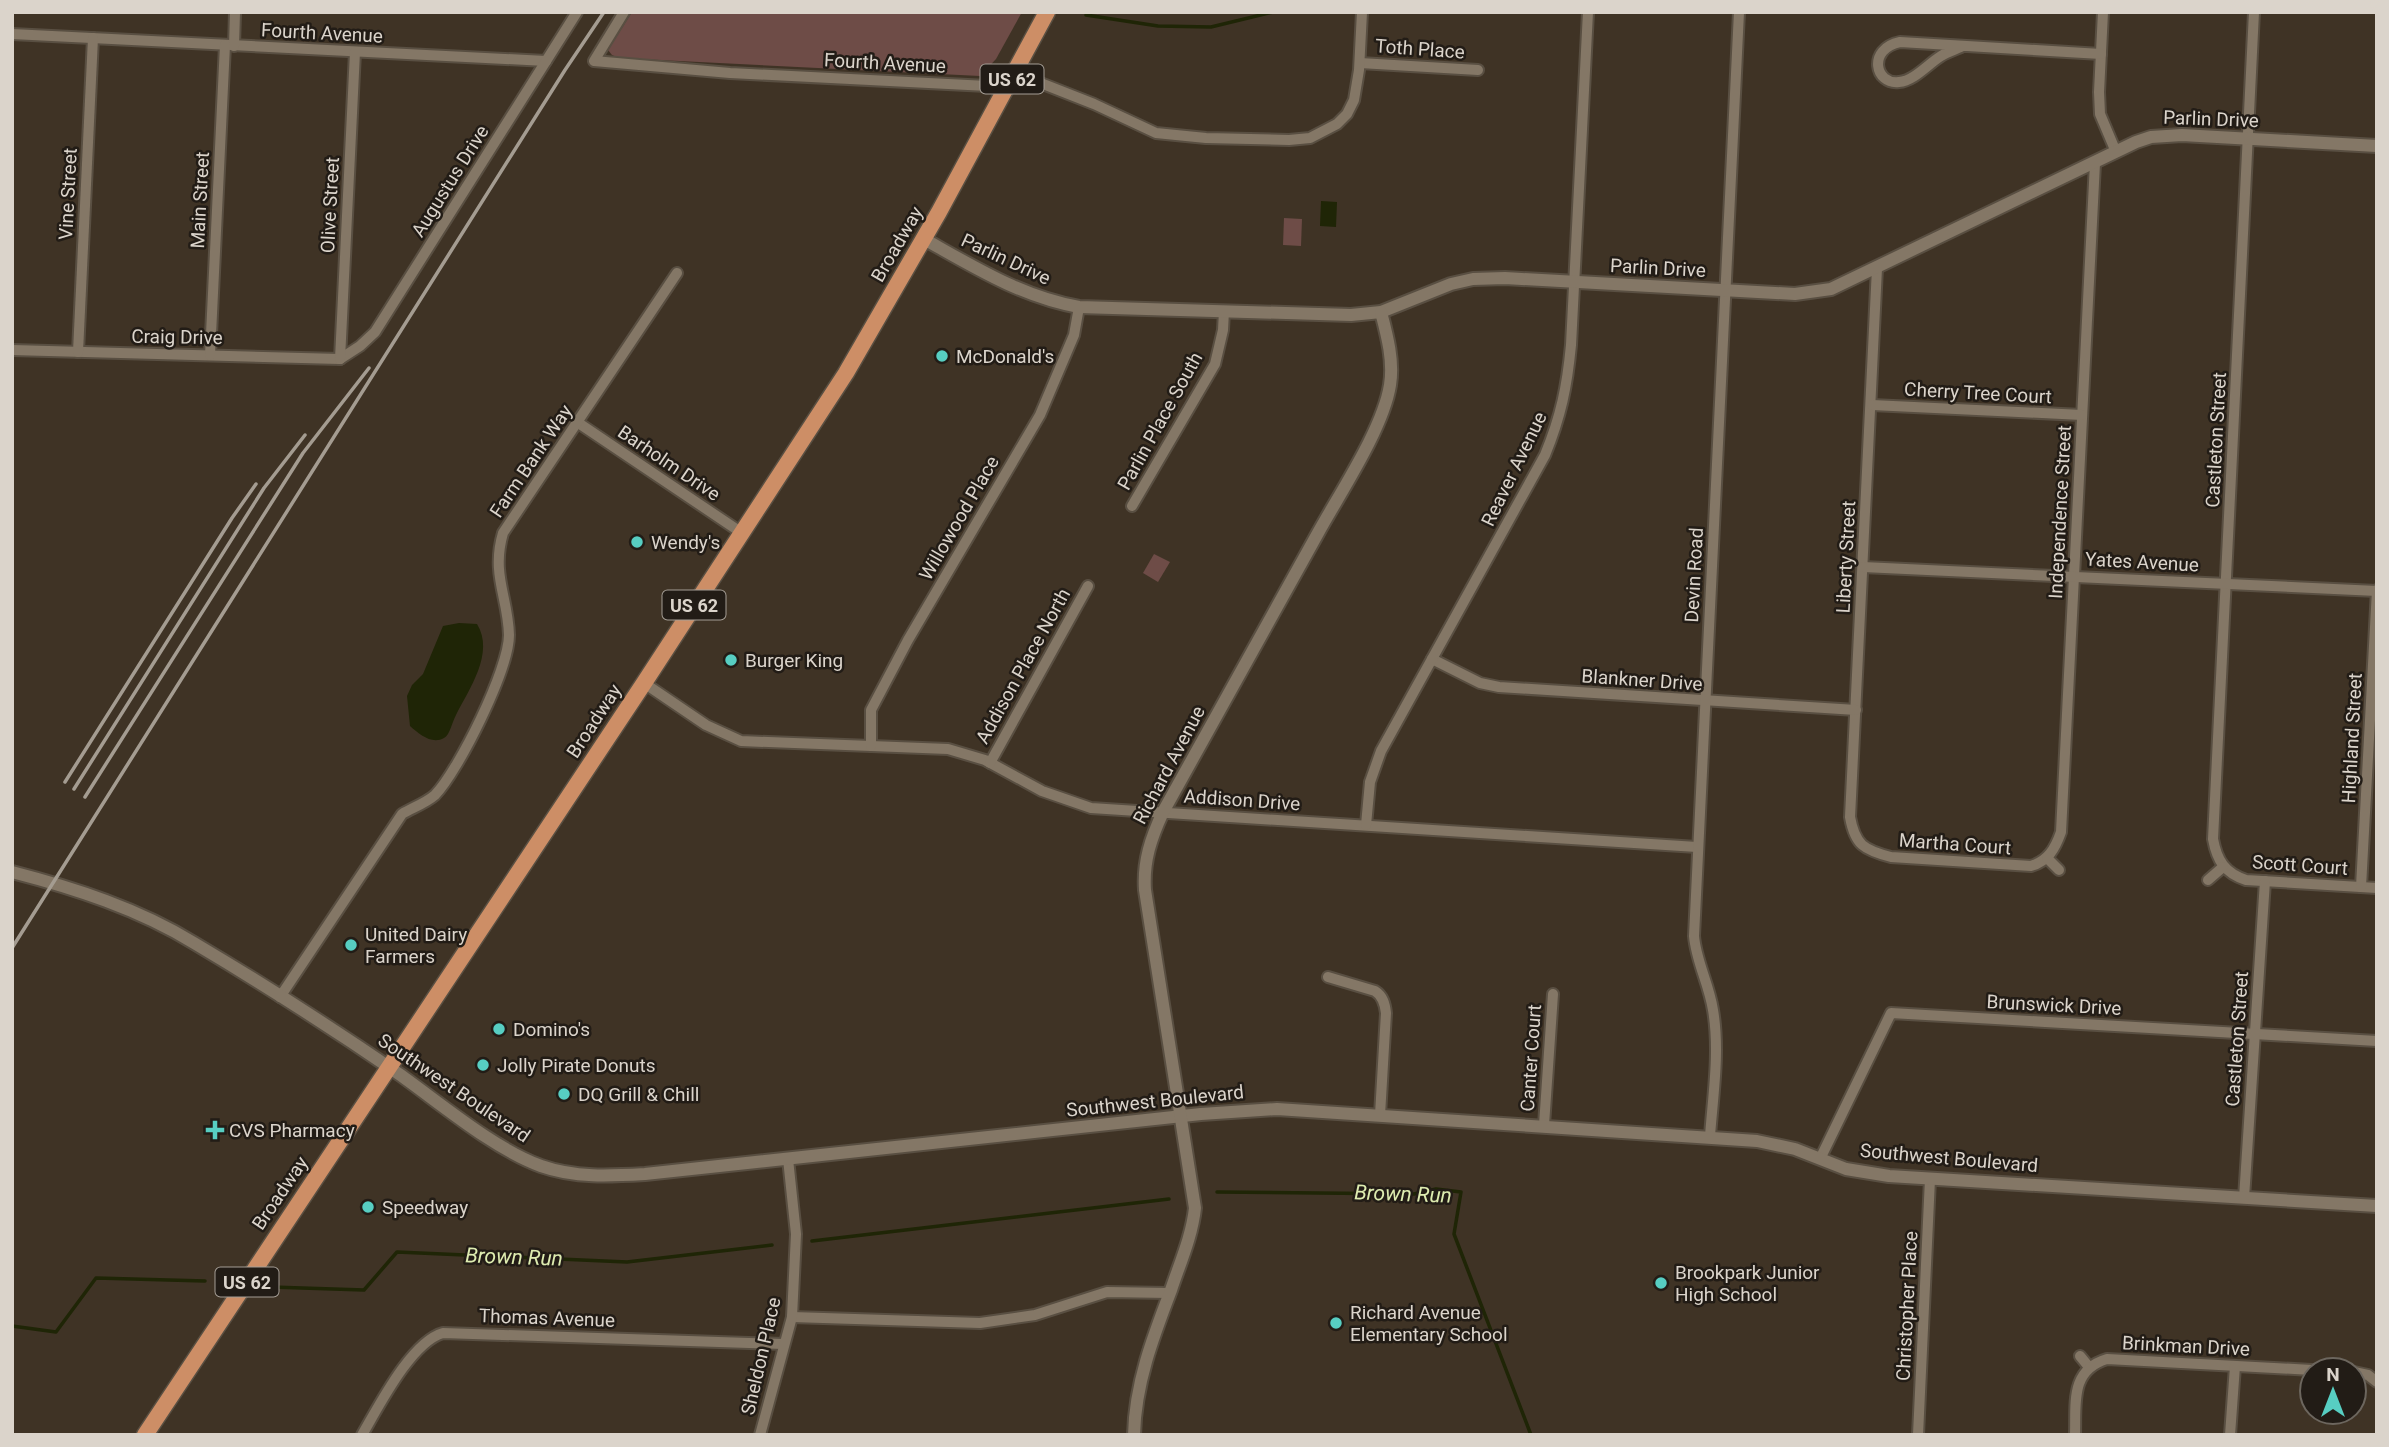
<svg xmlns="http://www.w3.org/2000/svg" width="2389" height="1447" font-family="Roboto,sans-serif">
	<rect width="100%" height="100%" fill="#3f3325"/>
	<!-- green -->
	<g fill="#6e4c47">
		<polygon points="632,12 1022,12 996,59 980,76 619,58 612,55 608,50"/>
		<polygon points="1284,218 1302,219 1301,246 1283,245"/>
		<polygon points="1154,554 1170,562 1158,582 1143,573"/>
	</g>
	<!-- water -->
	<g fill="#1f2506">
		<polygon points="1321,201 1337,202 1336,227 1320,226"/>
		<path d="M459,623L477,624C495,653 469,689 456,715C452,722 450,735 444,738C432,745 419,734 410,726L407,696L412,685L423,674L443,626Z"/>
	</g>
	<g fill="none" stroke-linecap="round" stroke-linejoin="round">
		<!-- stream -->
		<g stroke="#1f2506" stroke-width="3.5">
			<polyline points="1086,15 1158,26 1211,27 1273,12"/>
			<polyline points="1217,1192 1414,1194 1436,1189 1461,1192 1454,1234 1531,1435"/>
			<polyline points="812,1241 1169,1199"/>
			<polyline points="271,1287 364,1290 397,1252 627,1262 772,1245"/>
			<polyline points="12,1326 56,1332 96,1278 205,1281"/>
		</g>
		<!-- minor casing -->
		<g stroke="#594f42" stroke-width="14">
			<g id="minor">
				<polyline points="624,12 594,61 730,73 1007,87"/>
				<polyline points="2103,12 2099,92 2100,114 2116,152"/>
				<path d="M2254,12L2213,839C2217,861 2225,873 2246,880L2377,888"/>
				<polyline points="12,34 546,61"/>
				<polyline points="234,46 235,12"/>
				<path d="M1961,47C1954,50 1947,52 1941,56C1928,64 1914,81 1899,82C1875,85 1867,49 1900,42L2101,54"/>
				<polyline points="1360,63 1478,70"/>
				<polyline points="1015,73 1094,104 1156,133 1206,138 1289,140 1310,138 1337,124 1347,114 1354,100 1359,70 1362,12"/>
				<path d="M1877,268L1850,817C1855,845 1864,850 1891,857L2031,866C2048,861 2055,849 2061,832L2095,163"/>
				<polyline points="12,350 340,359"/>
				<polyline points="78,352 93,38"/>
				<polyline points="210,355 225,45"/>
				<polyline points="340,359 360,346 375,332 577,12"/>
				<polyline points="340,359 355,52"/>
				<polyline points="1872,405 2082,415"/>
				<polyline points="577,422 742,533"/>
				<polyline points="1132,506 1215,364 1223,330 1224,311"/>
				<polyline points="1863,567 2377,591"/>
				<polyline points="1432,659 1480,683 1499,687 1856,710"/>
				<polyline points="644,683 706,725 741,741 948,749 985,760 1042,791 1091,808 1697,847"/>
				<polyline points="871,746 871,710 908,640 1040,415 1074,335 1079,307"/>
				<polyline points="990,763 1088,586"/>
				<path d="M1366,825L1370,782L1381,751L1545,455C1561,416 1567,387 1571,345L1588,12"/>
				<polyline points="2047,858 2059,870"/>
				<polyline points="2208,880 2223,867"/>
				<polyline points="2361,887 2377,590"/>
				<path d="M1328,977L1375,991C1383,996 1385,1004 1386,1013L1380,1115"/>
				<path d="M280,997L402,814C412,808 426,803 435,795C459,770 509,669 509,635C508,597 491,574 503,533L677,273"/>
				<polyline points="1544,1125 1553,994"/>
				<path d="M1710,1136C1713,1095 1720,1051 1713,1010C1709,984 1696,961 1694,936L1739,12"/>
				<polyline points="1820,1159 1891,1013 2377,1041"/>
				<polyline points="2244,1198 2265,881"/>
				<polyline points="792,1317 980,1323 1035,1315 1107,1292 1169,1293"/>
				<polyline points="2080,1356 2089,1367"/>
				<polyline points="2354,1372 2368,1375 2377,1382"/>
				<path d="M362,1435C379,1406 411,1342 443,1333L783,1344"/>
				<polyline points="760,1435 792,1317 796,1234 788,1159"/>
				<polyline points="1918,1435 1930,1179"/>
				<path d="M2075,1435C2076,1403 2070,1370 2107,1359L2312,1370"/>
				<polyline points="2230,1435 2235,1366"/>
			</g>
		</g>
		<!-- tertiary casing -->
		<g stroke="#594f42" stroke-width="16">
			<g id="tertiary">
				<path d="M924,239C974,267 1022,297 1079,307L1351,315L1381,312L1451,284L1473,279L1505,278L1795,294L1831,289L2136,142L2151,137L2182,135L2377,146"/>
				<path d="M12,872C74,888 139,909 194,943C263,984 332,1028 399,1074C440,1103 494,1149 541,1166C575,1178 610,1176 645,1174L1201,1114L1277,1109L1757,1141L1795,1149L1846,1169L1889,1176L2377,1206"/>
				<path d="M1134,1435C1135,1384 1153,1337 1171,1290C1180,1263 1192,1236 1195,1208L1145,890C1143,861 1151,838 1163,812C1214,719 1266,626 1318,533C1340,493 1383,429 1390,385C1394,361 1387,335 1381,312"/>
			</g>
		</g>
		<!-- primary casing -->
		<g stroke="#594f42" stroke-width="19">
			<polyline id="primary" points="145,1435 644,683 846,373 939,212 1047,12"/>
		</g>
		<!-- minor -->
		<use href="#minor" stroke="#847766" stroke-width="10"/>
		<!-- tertiary -->
		<use href="#tertiary" stroke="#847766" stroke-width="12"/>
		<!-- primary -->
		<use href="#primary" stroke="#cd8e66" stroke-width="16"/>
		<!-- rail -->
		<g stroke="#a49c91" stroke-width="3.5">
			<polyline points="65,782 232,518 256,484"/>
			<polyline points="74,789 264,488 305,435"/>
			<polyline points="85,797 303,453 369,368"/>
			<polyline points="12,948 565,70 604,12"/>
		</g>
	</g>
	<!-- markers -->
	<g fill="#57cec2" stroke="#221c16" stroke-width="2.5">
		<circle cx="942" cy="356" r="7"/>
		<circle cx="637" cy="542" r="7"/>
		<circle cx="731" cy="660" r="7"/>
		<circle cx="351" cy="945" r="7"/>
		<circle cx="499" cy="1029" r="7"/>
		<circle cx="483" cy="1065" r="7"/>
		<circle cx="564" cy="1094" r="7"/>
		<path d="M211.5 1119.5h7v7h7v7h-7v7h-7v-7h-7v-7h7z"/>
		<circle cx="368" cy="1207" r="7"/>
		<circle cx="1661" cy="1283" r="7"/>
		<circle cx="1336" cy="1323" r="7"/>
	</g>
	<g text-anchor="middle" dominant-baseline="central" stroke-width="5" stroke-linejoin="round" paint-order="stroke">
		<!-- shield labels -->
		<g fill="#221c16" stroke="#a49d95" stroke-width="2">
			<rect x="980.5" y="64.5" width="63" height="29" rx="5"/>
			<rect x="662.5" y="590.5" width="63" height="29" rx="5"/>
			<rect x="215.5" y="1267.5" width="63" height="29" rx="5"/>
		</g>
		<g font-size="18" font-weight="bold" fill="#dbd4cb">
			<text x="1012" y="79">US 62</text>
			<text x="694" y="605">US 62</text>
			<text x="247" y="1282">US 62</text>
		</g>
		<!-- street labels -->
		<g font-size="19" fill="#dbd4cb" stroke="#221c16">
			<text transform="translate(322 33) rotate(3)">Fourth Avenue</text>
			<text transform="translate(1420 49) rotate(4)">Toth Place</text>
			<text transform="translate(885 63) rotate(3)">Fourth Avenue</text>
			<text transform="translate(2211 119) rotate(2)">Parlin Drive</text>
			<text transform="translate(450 181) rotate(-58)">Augustus Drive</text>
			<text transform="translate(68 194) rotate(-87)">Vine Street</text>
			<text transform="translate(200 200) rotate(-87)">Main Street</text>
			<text transform="translate(330 205) rotate(-87)">Olive Street</text>
			<text transform="translate(897 244) rotate(-60)">Broadway</text>
			<text transform="translate(1006 259) rotate(25)">Parlin Drive</text>
			<text transform="translate(1658 268) rotate(3)">Parlin Drive</text>
			<text transform="translate(177 337) rotate(1)">Craig Drive</text>
			<text transform="translate(1978 393) rotate(3)">Cherry Tree Court</text>
			<text transform="translate(1160 421) rotate(-61)">Parlin Place South</text>
			<text transform="translate(2216 440) rotate(-87)">Castleton Street</text>
			<text transform="translate(531 461) rotate(-56)">Farm Bank Way</text>
			<text transform="translate(669 463) rotate(34)">Barholm Drive</text>
			<text transform="translate(1514 469) rotate(-64)">Reaver Avenue</text>
			<text transform="translate(2060 512) rotate(-87)">Independence Street</text>
			<text transform="translate(959 518) rotate(-60)">Willowood Place</text>
			<text transform="translate(1846 557) rotate(-87)">Liberty Street</text>
			<text transform="translate(2142 562) rotate(3)">Yates Avenue</text>
			<text transform="translate(1694 575) rotate(-87)">Devin Road</text>
			<text transform="translate(1023 666) rotate(-61)">Addison Place North</text>
			<text transform="translate(1642 680) rotate(4)">Blankner Drive</text>
			<text transform="translate(594 721) rotate(-57)">Broadway</text>
			<text transform="translate(2352 738) rotate(-87)">Highland Street</text>
			<text transform="translate(1169 765) rotate(-62)">Richard Avenue</text>
			<text transform="translate(1242 800) rotate(4)">Addison Drive</text>
			<text transform="translate(1955 844) rotate(4)">Martha Court</text>
			<text transform="translate(2300 865) rotate(4)">Scott Court</text>
			<text transform="translate(2054 1005) rotate(3)">Brunswick Drive</text>
			<text transform="translate(2237 1039) rotate(-86)">Castleton Street</text>
			<text transform="translate(1531 1058) rotate(-86)">Canter Court</text>
			<text transform="translate(454 1088) rotate(34)">Southwest Boulevard</text>
			<text transform="translate(1155 1101) rotate(-6)">Southwest Boulevard</text>
			<text transform="translate(1949 1158) rotate(5)">Southwest Boulevard</text>
			<text transform="translate(280 1193) rotate(-56)">Broadway</text>
			<text transform="translate(1907 1306) rotate(-87)">Christopher Place</text>
			<text transform="translate(547 1318) rotate(2)">Thomas Avenue</text>
			<text transform="translate(2186 1346) rotate(3)">Brinkman Drive</text>
			<text transform="translate(761 1356) rotate(-77)">Sheldon Place</text>
		</g>
		<!-- poi labels -->
		<g font-size="19" fill="#dbd4cb" stroke="#221c16" text-anchor="start">
			<text x="956" y="356">McDonald's</text>
			<text x="651" y="542">Wendy's</text>
			<text x="745" y="660">Burger King</text>
			<text x="365" y="934">United Dairy<tspan x="365" dy="22">Farmers</tspan></text>
			<text x="513" y="1029">Domino's</text>
			<text x="497" y="1065">Jolly Pirate Donuts</text>
			<text x="578" y="1094">DQ Grill &amp; Chill</text>
			<text x="229" y="1130">CVS Pharmacy</text>
			<text x="382" y="1207">Speedway</text>
			<text x="1675" y="1272">Brookpark Junior<tspan x="1675" dy="22">High School</tspan></text>
			<text x="1350" y="1312">Richard Avenue<tspan x="1350" dy="22">Elementary School</tspan></text>
		</g>
		<!-- water labels -->
		<g font-size="21" font-style="italic" fill="#deecb0" stroke="#221c16">
			<text transform="translate(1403 1194) rotate(2)">Brown Run</text>
			<text transform="translate(514 1257) rotate(2)">Brown Run</text>
		</g>
	</g>
	<!-- border -->
	<rect width="2389" height="1447" fill="none" stroke="#dbd4cb" stroke-width="28"/>
	<!-- north arrow -->
	<g transform="translate(2333 1391)"><circle r="33" fill="#221c16" stroke="#6c665e" stroke-width="2"/>
	<path d="M0-5L12 26L0 18L-12 26Z" fill="#57cec2"/>
	<text y="-10" font-size="19" font-weight="bold" text-anchor="middle" fill="#dbd4cb">N</text>
	</g>
</svg>
